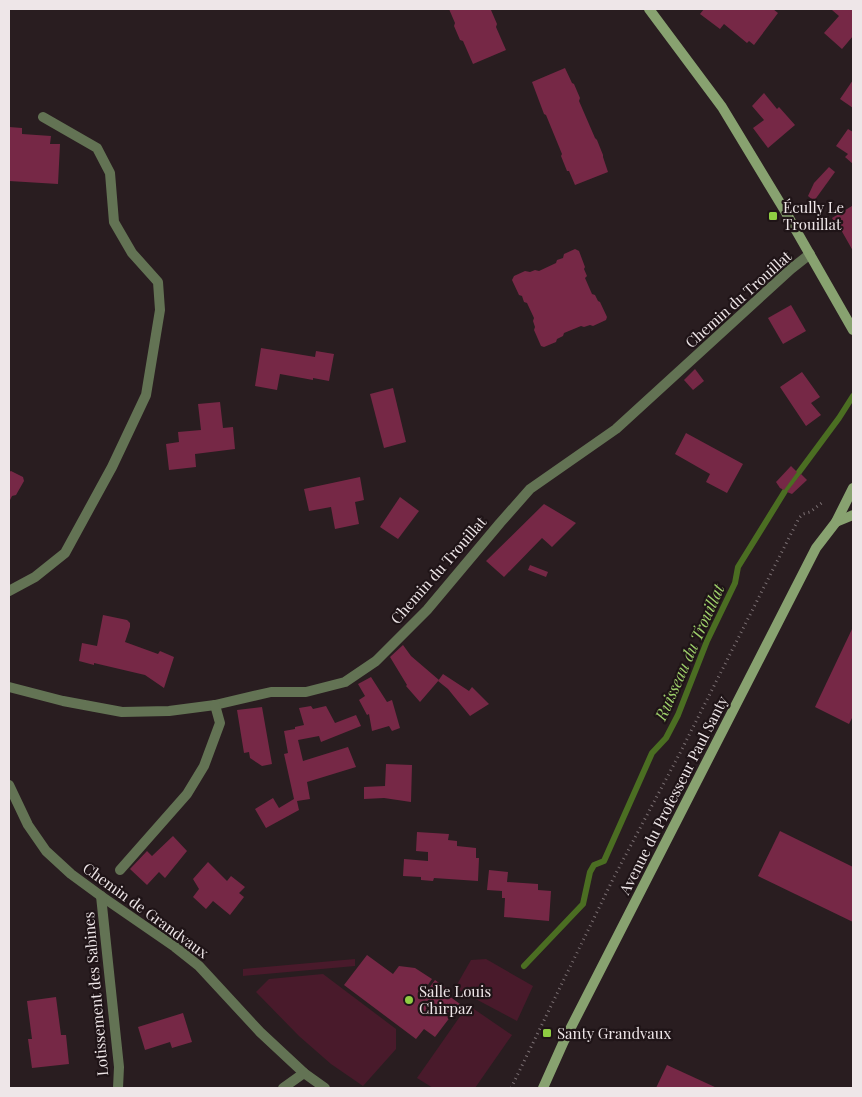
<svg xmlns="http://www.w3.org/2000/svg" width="862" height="1097" font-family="'Playfair Display',serif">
	<rect width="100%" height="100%" fill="#291d20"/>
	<!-- green -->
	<g fill="#491a2b">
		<polygon points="355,959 355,966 243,976 243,969"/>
		<polygon points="486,959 533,986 517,1021 455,988 471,960"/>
		<polygon points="323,974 396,1029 396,1049 363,1086 331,1064 299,1036 256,992 269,979"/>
		<polygon points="468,1005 512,1035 475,1088 433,1088 417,1078"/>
	</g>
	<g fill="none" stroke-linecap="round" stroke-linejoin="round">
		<!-- stream -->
		<polyline stroke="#4b6e22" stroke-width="6" points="524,966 583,904 590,872 594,865 604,861 652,753 666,738 678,715 707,641 735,583 738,567 785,491 839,418 853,396"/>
	</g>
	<!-- building -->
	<g fill="#762846">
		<polygon points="449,9 488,9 491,10 497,24 496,27 506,50 473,64 463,41 460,40 454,26 455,23"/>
		<polygon points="704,9 774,9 773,9 778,13 754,45 749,41 747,43 724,24 720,29 700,14"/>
		<polygon points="834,9 853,9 853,36 842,49 824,33 839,16 832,10"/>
		<polygon points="565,68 572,83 574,84 580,98 579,101 595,138 597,140 603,155 603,157 608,172 575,185 569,171 567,171 561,156 562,154 546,115 544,114 532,82"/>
		<polygon points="853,80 853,108 840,99"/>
		<polygon points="764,93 777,109 779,107 795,125 768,148 753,128 764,120 752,106"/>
		<polygon points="9,127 22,128 22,134 51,136 50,144 60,144 58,184 9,181"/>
		<polygon points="848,129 853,132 853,164 845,157 848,154 836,146"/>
		<polygon points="829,167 835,172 814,201 808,196 814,183"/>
		<polygon points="852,206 853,208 853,251 840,228 838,229 832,218"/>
		<polygon points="575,249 579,251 585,267 584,269 587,276 585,278 592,294 595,295 598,301 600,302 607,317 606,320 593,326 590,325 584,327 581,326 564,333 563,336 557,339 556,342 544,347 541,346 534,330 535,327 533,321 534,318 527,303 524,302 522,296 519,295 512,280 514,276 525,271 530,272 535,270 539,271 556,263 557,260 563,258 564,254"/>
		<polygon points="791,305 806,331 783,344 768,318"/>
		<polygon points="261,348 315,357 316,351 334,354 329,381 313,378 313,380 280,374 277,390 255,386"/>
		<polygon points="695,369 704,381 693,390 684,380"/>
		<polygon points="802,372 820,397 811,403 821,415 806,426 780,387"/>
		<polygon points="393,388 406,442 384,448 370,394"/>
		<polygon points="220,402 223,428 233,427 235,449 195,454 196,467 169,470 166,444 179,442 178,432 201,430 198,404"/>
		<polygon points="686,433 743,464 727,493 706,482 710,474 675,454"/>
		<polygon points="791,466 797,472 784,490 780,488 776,482"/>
		<polygon points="11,471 23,477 24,481 16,495 12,496 9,502 9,472"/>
		<polygon points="801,474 807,480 792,494 787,492"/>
		<polygon points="360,477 364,500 355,502 359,524 335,529 331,507 309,511 304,489"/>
		<polygon points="400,497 419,511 398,539 380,527"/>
		<polygon points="544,504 576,523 552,547 542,538 504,577 486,561"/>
		<polygon points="530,565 548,572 546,577 528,570"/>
		<polygon points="103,615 127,620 130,623 130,627 125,642 158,654 160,651 174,657 164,688 145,675 94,663 94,665 79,661 82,643 97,646"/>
		<polygon points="853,627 853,716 849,724 815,707"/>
		<polygon points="403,645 411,656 439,680 420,702 406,686 407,685 390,657"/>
		<polygon points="443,674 469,691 472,687 489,704 470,716 448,689 438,681"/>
		<polygon points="371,677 387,702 392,700 400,728 392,731 389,726 372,731 369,714 367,715 359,700 365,696 358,684"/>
		<polygon points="311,706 313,709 326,706 335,723 356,715 361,726 321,742 319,736 298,740 303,761 348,747 356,767 307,782 310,799 297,801 299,810 266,828 255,809 273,798 279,808 294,799 284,754 288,753 284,731 295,729 295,727 304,725 299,708"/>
		<polygon points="262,707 272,764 262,766 250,758 249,752 244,753 237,710"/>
		<polygon points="386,764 412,765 411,802 384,798 364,799 364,787 385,786"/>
		<polygon points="780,831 853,867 853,922 758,876"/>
		<polygon points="417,832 449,834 448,840 457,841 457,846 476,848 476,858 479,858 478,881 434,878 433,881 421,880 421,877 403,876 404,859 428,861 428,852 416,851"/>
		<polygon points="173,836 187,851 165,878 159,872 147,885 130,869 147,851 152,856"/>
		<polygon points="208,862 227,881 231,876 245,887 239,893 244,897 230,915 213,901 206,909 193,897 199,889 193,879"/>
		<polygon points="489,870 508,872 507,882 538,884 538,890 551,891 549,921 504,917 505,898 502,898 502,891 487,890"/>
		<polygon points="367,955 393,974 399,966 415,968 432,979 425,989 427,991 435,980 451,992 449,996 460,1004 435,1037 424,1029 416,1039 344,985"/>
		<polygon points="56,997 61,1035 66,1035 69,1064 32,1068 28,1039 32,1039 27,1001"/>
		<polygon points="183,1013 192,1042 172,1048 170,1042 145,1050 138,1027"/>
		<polygon points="667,1065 717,1088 656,1088"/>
	</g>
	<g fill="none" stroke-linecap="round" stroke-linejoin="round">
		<!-- path -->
		<polyline stroke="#7b7073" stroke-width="3" stroke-dasharray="1 4" stroke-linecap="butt" points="511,1088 614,877 680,753 799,518 803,514 810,512 823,502"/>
		<!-- lane -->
		<polyline stroke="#637354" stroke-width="10" points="9,591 35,577 65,553 112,467 146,395 160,310 158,282 132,253 114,222 110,173 97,148 43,117"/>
		<!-- street -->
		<g stroke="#637354" stroke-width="10">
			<polyline points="9,687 63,701 122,712 169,711 215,705 271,692 306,692 345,682 376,661 427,610 500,523 530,489 616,429 791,269 810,254"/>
			<polyline points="9,785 28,825 46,851 71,874 101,896 175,947 199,966 260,1032 304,1073 325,1088"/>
			<polyline points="120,870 187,794 204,766 220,723 215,705"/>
			<polyline points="101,896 119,1067 118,1088"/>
			<polyline points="283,1088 304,1073"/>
		</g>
		<!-- secondary -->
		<g stroke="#88a270" stroke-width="10">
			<polyline points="649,9 722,107 785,211 853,330"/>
			<polyline points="836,522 853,515"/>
			<polyline points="543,1088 564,1041 816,548 836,522 853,488"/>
		</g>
	</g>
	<!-- markers -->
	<g fill="#8fcd42" stroke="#1f1417" stroke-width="2">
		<rect x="768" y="211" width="10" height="10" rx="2.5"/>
		<circle cx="409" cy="1000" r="5"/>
		<rect x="542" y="1028" width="10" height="10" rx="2.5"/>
	</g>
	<g text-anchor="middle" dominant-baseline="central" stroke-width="4.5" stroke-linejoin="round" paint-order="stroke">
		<!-- poi labels -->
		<g font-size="15" fill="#eee6e8" stroke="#1f1417" text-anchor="start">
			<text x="783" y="207">Écully Le<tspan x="783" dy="17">Trouillat</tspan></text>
			<text x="419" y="991">Salle Louis<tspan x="419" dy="17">Chirpaz</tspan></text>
			<text x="557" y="1033">Santy Grandvaux</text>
		</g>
		<!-- street labels -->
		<g font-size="15" fill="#eee6e8" stroke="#1f1417">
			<text transform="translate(738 299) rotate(-42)">Chemin du Trouillat</text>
			<text transform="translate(438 570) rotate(-49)">Chemin du Trouillat</text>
			<text transform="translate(673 795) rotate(-63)">Avenue du Professeur Paul Santy</text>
			<text transform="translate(146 910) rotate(36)">Chemin de Grandvaux</text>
			<text transform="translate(95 994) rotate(-95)">Lotissement des Sabines</text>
		</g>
		<!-- water labels -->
		<g font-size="16" font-style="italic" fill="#9fd16b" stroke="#1f1417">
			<text transform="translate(689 652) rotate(-66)">Ruisseau du Trouillat</text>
		</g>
	</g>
	<!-- border -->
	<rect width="862" height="1097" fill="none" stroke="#eee6e8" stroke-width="20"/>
</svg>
